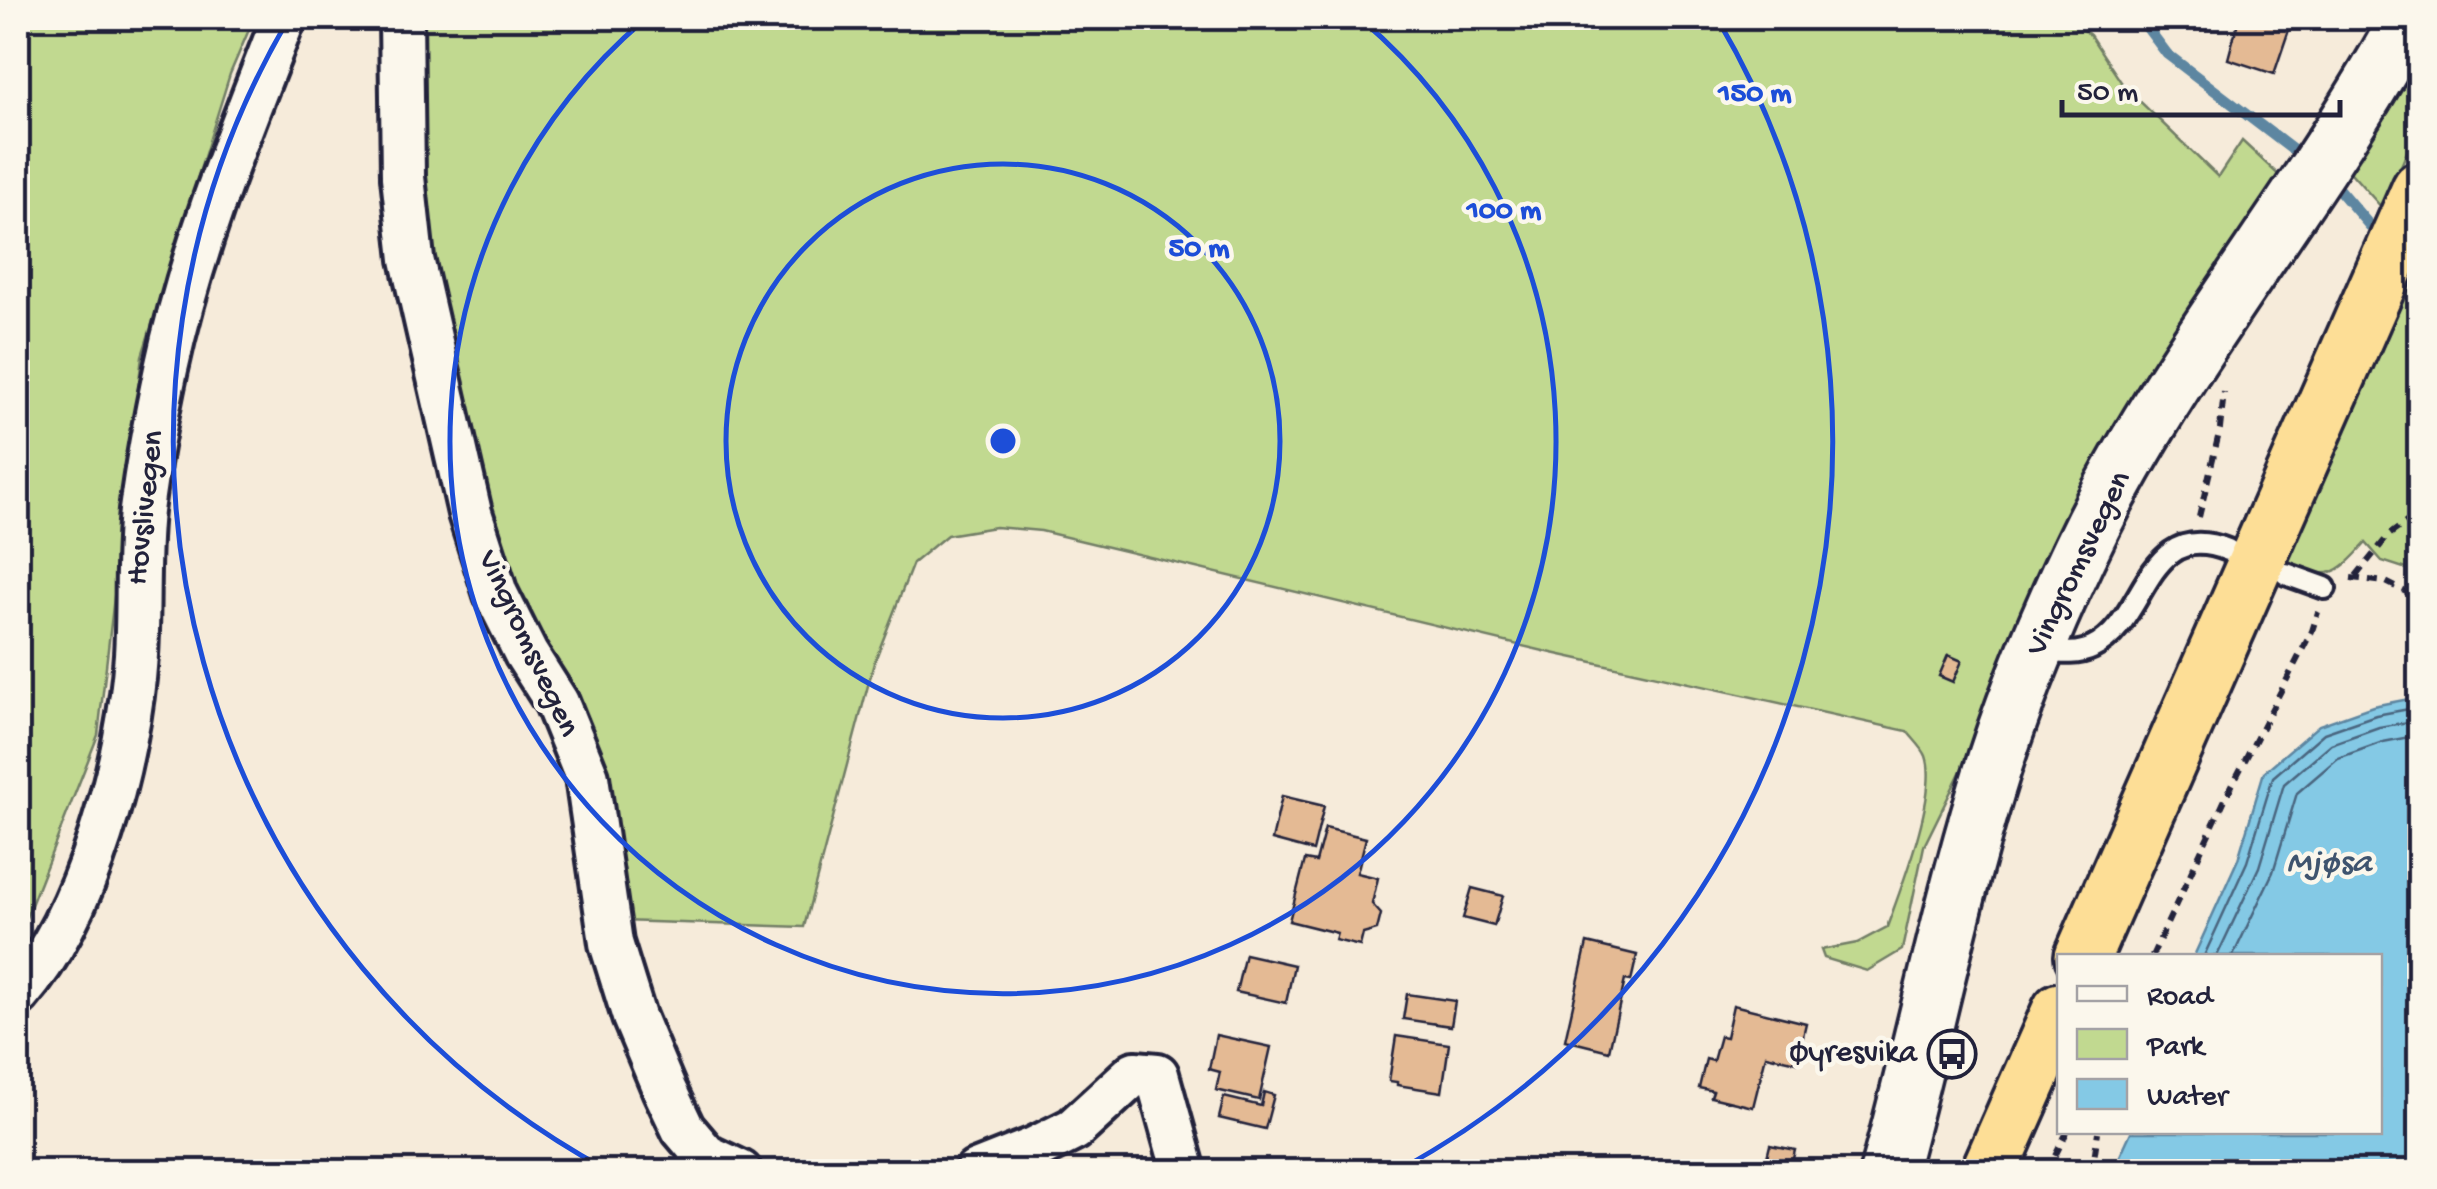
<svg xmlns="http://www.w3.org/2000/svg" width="2437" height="1189" font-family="'Gochi Hand',sans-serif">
	<rect width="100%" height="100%" fill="#f6ebda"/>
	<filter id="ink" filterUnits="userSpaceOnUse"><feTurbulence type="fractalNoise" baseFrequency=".01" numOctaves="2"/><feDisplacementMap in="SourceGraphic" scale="20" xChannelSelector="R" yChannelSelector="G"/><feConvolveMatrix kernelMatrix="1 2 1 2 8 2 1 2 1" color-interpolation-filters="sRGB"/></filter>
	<g filter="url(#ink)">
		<!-- green -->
		<g fill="#c1d990" stroke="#727e66" stroke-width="2.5">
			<polygon points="18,18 254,18 230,74 142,356 98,735 18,938"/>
			<path d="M414,18H2069L2090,35L2123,85L2218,177L2242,141L2283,179L1981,730L1924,846L1902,950L1867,971L1824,958L1821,950L1857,943L1887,927C1900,891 1939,792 1926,756C1923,748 1912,738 1907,731L1552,653L1041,531L995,527L947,535L913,563L874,663L804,927L621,921L505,587L420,201Z"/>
			<polygon points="2419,42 2419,123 2383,209 2344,165"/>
			<path d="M2419,245V573L2382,561L2366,543C2332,581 2330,577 2281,564Z"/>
		</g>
		<!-- water -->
		<polygon fill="#84c9e5" stroke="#5d86a1" stroke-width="2.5" points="2419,697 2419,1171 2113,1171 2131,1132 2380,1132 2380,956 2194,956 2238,859 2264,772 2319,725 2373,706"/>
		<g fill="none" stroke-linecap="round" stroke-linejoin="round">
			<!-- shore -->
			<g stroke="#49657f" stroke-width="2.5">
				<polyline points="2204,956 2247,862 2273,777 2324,733 2376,715 2420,707"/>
				<polyline points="2217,956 2259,867 2284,784 2331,744 2379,727 2420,720"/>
				<polyline points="2233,956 2273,872 2297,793 2338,758 2383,742 2420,735"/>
			</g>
			<!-- stream -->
			<g stroke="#5d86a1" stroke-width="11">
				<polyline points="2140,18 2167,54 2306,160"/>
				<polyline points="2329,178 2382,240"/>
				<polyline points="2403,266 2420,290"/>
			</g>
		</g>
		<!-- building -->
		<g fill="#e4ba94" stroke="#22223b" stroke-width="2.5">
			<polygon points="2239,18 2293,18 2274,74 2228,59"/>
			<polygon points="1948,655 1962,661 1953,682 1939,676"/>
			<polygon points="1282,796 1324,806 1313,851 1272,840"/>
			<polygon points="1325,828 1366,838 1357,873 1378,878 1372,904 1381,914 1377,930 1363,934 1360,946 1335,940 1337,933 1289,921 1305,860 1316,862"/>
			<polygon points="1472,888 1503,896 1494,926 1463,918"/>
			<polygon points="1587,943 1637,955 1631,981 1625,980 1609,1051 1565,1040"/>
			<polygon points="1245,954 1294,965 1286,1003 1236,992"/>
			<polygon points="1407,994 1455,1001 1451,1026 1403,1019"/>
			<polygon points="1733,1005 1806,1023 1797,1062 1766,1055 1753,1107 1711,1097 1713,1091 1699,1088 1706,1059 1713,1061 1720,1036 1726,1037"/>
			<polygon points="1216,1035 1271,1047 1259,1100 1216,1090 1220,1072 1209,1069"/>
			<polygon points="1396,1036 1449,1044 1442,1092 1397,1085 1397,1082 1389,1081"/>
			<polygon points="1264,1092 1274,1095 1265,1129 1219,1118 1224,1097 1261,1106"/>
			<polygon points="1770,1145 1795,1150 1790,1172 1764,1170"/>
		</g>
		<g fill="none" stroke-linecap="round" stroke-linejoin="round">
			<!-- service casing -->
			<g stroke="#22223b" stroke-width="28">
				<g id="service">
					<polyline points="2286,574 2325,588"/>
					<path d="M2038,651C2055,652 2076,656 2092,648C2148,622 2144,517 2228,550"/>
				</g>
			</g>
			<!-- minor casing -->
			<g stroke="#22223b" stroke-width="50">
				<g id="minor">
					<polyline points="401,18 403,177 412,259 470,513 496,594 526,654 557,703 587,777 611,943 634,1017 664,1089 683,1129 706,1156 740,1172"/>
					<path d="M18,994C88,914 129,760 136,655C139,607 136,559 141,511C147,464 156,416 166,369C192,247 239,133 284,18"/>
					<polyline points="976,1172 1034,1149 1074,1129 1135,1073 1157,1075 1184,1172"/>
				</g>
			</g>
			<!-- secondary casing -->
			<g stroke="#22223b" stroke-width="62">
				<path id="secondary" d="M1888,1172C1923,1045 1948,916 1986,791C2013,700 2051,609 2093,524C2183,346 2314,193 2409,18"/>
			</g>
			<!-- trunk casing -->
			<g stroke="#22223b" stroke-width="62">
				<g id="trunk">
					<polyline points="2083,956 2420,189"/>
					<polyline points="1989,1172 2060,1011"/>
				</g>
			</g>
			<!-- path -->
			<g stroke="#22223b" stroke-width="6" stroke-dasharray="10 8" stroke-linecap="butt">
				<polyline points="2199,517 2220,429 2224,392"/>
				<polyline points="2356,576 2389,535 2420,512"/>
				<polyline points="2351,578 2386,582 2420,599"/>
				<polyline points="2152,956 2227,795 2312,631 2318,612"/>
				<polyline points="2047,1172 2067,1132"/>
				<polyline points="2092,1172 2098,1132"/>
			</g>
			<!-- service -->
			<use href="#service" stroke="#fbf7ec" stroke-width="20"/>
			<!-- minor -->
			<use href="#minor" stroke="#fbf7ec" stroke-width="42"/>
			<!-- secondary -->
			<use href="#secondary" stroke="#fbf7ec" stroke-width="55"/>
			<!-- trunk -->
			<use href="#trunk" stroke="#fdde96" stroke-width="55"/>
		</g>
	</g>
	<!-- distance rings -->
	<g fill="none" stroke="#1d4ed8" stroke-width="5">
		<circle cx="1003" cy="441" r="277"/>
		<path d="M1362 20A553 553 0 1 1 644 20"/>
		<path d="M607 1170A830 830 0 0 1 288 20M1718 20A830 830 0 0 1 1399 1170"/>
	</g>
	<!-- icons -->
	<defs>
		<g id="bus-ring" transform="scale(2.5)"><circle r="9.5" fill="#fbf7ec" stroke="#22223b" stroke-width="1.5"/><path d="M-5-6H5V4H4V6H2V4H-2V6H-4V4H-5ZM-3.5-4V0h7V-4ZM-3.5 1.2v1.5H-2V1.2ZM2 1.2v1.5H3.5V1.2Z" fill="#22223b"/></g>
	</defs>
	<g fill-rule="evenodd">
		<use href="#bus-ring" x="1952" y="1054"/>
	</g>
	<g text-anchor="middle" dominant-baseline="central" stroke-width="9" stroke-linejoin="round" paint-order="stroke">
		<!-- street labels -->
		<g font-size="32" fill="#22223b" stroke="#fbf7ec">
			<text transform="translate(147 508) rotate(-84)">Hovslivegen</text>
			<text transform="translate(2080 564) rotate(-64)">Vingromsvegen</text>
			<text transform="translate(527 644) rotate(65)">Vingromsvegen</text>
		</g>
		<!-- poi labels -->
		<g font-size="32" fill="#22223b" stroke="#fbf7ec" text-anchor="end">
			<text x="1917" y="1054">Øyresvika</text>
		</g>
		<!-- water labels -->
		<g font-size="35" font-style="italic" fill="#3f546e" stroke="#fbf7ec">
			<text x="2329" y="864">Mjøsa</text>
		</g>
	</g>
	<circle cx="1003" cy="441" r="15" fill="#1d4ed8" stroke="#fbf7ec" stroke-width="5"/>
	<g font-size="30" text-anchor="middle" font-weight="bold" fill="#1d4ed8" stroke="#fbf7ec" stroke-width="9" stroke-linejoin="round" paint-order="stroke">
		<text x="1755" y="101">150 m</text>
		<text x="1504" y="218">100 m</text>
		<text x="1199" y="256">50 m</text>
	</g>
	<!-- margin -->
	<rect width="2437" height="1189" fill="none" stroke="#fbf7ec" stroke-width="60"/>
	<rect x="30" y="30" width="2377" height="1129" fill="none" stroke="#22223b" stroke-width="4" filter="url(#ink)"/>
	<!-- legend -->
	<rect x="2057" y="954" width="325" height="180" fill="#fbf7ec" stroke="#a4a2a5" stroke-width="2.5"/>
	<rect x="2077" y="986" width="50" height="15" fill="#fbf7ec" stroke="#a4a2a5" stroke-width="2.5"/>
	<text x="2147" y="1004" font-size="30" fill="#22223b">Road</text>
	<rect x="2077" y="1029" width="50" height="30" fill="#c1d990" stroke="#a4a2a5" stroke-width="2.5"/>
	<text x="2147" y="1054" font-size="30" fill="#22223b">Park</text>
	<rect x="2077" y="1079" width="50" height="30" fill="#84c9e5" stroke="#a4a2a5" stroke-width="2.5"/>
	<text x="2147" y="1104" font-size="30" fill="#22223b">Water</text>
	<!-- scale -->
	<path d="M2062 100v15h278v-15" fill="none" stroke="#22223b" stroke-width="5"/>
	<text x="2077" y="100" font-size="30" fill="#22223b" stroke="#fbf7ec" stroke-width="8" paint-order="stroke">50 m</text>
</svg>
